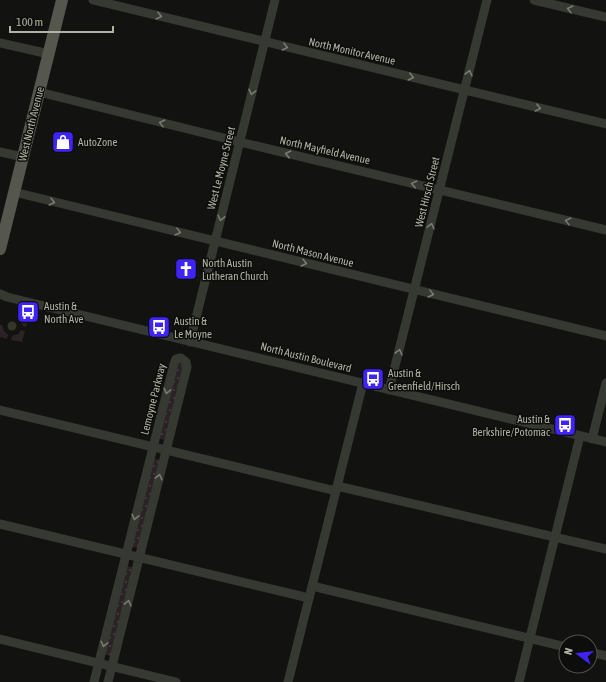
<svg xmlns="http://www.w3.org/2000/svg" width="606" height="682" font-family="'Asap Condensed',sans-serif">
	<defs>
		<pattern id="grass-dots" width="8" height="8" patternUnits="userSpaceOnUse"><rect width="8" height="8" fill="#2b2225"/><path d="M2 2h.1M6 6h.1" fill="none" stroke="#474042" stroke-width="1.8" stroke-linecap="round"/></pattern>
	</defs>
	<rect width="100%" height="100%" fill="#121311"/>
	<!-- grass -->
	<g fill="url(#grass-dots)">
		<polygon points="179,363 182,364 183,367 164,440 157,438"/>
		<polygon points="152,458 160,460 138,548 130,546"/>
		<polygon points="125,566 133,567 111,656 103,654"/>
	</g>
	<!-- garden -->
	<g fill="#2b2225">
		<polygon points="18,313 29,316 26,327 23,326 21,321 17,317"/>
		<polygon points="0,325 2,325 4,331 8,335 7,339 0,337"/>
		<polygon points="21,330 25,331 22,342 11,340 12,336 18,334"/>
	</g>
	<!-- water -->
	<circle fill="#373527" cx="12" cy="326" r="4.5"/>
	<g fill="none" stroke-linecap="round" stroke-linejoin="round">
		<!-- minor -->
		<g stroke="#363832" stroke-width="9">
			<polyline points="93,0 606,124"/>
			<polyline points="534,0 606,17"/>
			<polyline points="0,43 49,54"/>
			<polyline points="39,92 248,144 606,230"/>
			<polyline points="0,152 23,157"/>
			<polyline points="14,192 606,336"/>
			<polyline points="0,294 7,297 606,442"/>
			<polyline points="190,342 275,0"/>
			<polyline points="389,390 487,0"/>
			<polyline points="0,410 336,491"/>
			<polyline points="592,439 606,383"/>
			<polyline points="337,486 606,549"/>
			<polyline points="0,524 309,598"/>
			<polyline points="312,586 566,647"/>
			<polyline points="0,639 176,682"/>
			<polyline points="590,652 606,656"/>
			<polyline points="94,682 174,364 176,359 181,358 186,362 187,367 108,682"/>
			<polyline points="288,682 363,383"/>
			<polyline points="519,682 580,436"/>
		</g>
		<!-- major -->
		<polyline stroke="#55574e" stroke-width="12" points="0,249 62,0"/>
	</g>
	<!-- one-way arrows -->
	<defs><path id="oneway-chevron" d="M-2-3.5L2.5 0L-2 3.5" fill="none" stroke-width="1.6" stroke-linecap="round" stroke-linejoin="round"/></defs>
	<g stroke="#7a7c70">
		<use href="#oneway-chevron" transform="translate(570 9) rotate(-166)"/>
		<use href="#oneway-chevron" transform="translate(159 16) rotate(14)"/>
		<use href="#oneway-chevron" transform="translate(285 47) rotate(13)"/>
		<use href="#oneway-chevron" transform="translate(469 73) rotate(-76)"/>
		<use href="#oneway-chevron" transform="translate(411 77) rotate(13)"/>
		<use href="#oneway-chevron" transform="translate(252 92) rotate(104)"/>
		<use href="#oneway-chevron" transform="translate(538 108) rotate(13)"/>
		<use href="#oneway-chevron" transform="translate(162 123) rotate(-166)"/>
		<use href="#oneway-chevron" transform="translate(288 154) rotate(-167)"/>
		<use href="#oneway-chevron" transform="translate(414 184) rotate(-167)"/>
		<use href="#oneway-chevron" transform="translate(52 202) rotate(14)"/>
		<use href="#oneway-chevron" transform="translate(221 218) rotate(104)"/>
		<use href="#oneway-chevron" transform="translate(568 221) rotate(-166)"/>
		<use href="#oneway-chevron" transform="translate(431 226) rotate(-76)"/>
		<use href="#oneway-chevron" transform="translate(178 232) rotate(14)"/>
		<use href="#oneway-chevron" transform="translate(304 263) rotate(14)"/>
		<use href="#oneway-chevron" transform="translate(431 294) rotate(14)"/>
		<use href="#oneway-chevron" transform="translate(399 352) rotate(-76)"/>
		<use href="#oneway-chevron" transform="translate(167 391) rotate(104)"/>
		<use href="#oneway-chevron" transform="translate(159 477) rotate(-76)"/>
		<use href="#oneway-chevron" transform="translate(135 517) rotate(104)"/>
		<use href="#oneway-chevron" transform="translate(128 603) rotate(-76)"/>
		<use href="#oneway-chevron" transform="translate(104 644) rotate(104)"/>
	</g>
	<!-- icons -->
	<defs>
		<g id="shop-square" transform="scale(1.15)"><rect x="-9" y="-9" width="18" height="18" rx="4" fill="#3f24f8" stroke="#0d0e0c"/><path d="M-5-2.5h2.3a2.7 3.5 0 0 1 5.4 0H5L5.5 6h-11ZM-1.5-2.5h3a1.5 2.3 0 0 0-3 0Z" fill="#fff"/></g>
		<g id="church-square" transform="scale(1.15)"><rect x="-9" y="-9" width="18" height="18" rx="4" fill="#3f24f8" stroke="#0d0e0c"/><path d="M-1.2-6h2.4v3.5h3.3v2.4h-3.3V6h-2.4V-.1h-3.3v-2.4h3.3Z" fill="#fff"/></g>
		<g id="bus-square" transform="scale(1.15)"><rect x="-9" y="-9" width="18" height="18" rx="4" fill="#3f24f8" stroke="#0d0e0c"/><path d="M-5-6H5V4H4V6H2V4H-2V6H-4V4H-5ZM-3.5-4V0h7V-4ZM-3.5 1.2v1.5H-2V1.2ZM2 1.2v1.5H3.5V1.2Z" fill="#fff"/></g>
	</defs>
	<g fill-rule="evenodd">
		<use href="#shop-square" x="63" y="142"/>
		<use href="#church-square" x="186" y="269"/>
		<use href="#bus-square" x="28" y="312"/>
		<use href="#bus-square" x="159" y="327"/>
		<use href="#bus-square" x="373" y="379"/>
		<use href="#bus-square" x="565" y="425"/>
	</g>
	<g text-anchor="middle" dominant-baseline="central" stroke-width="3" stroke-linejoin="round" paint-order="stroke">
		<!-- street labels -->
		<g font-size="11" fill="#b1b4a2" stroke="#0d0e0c">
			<text transform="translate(352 51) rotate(13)">North Monitor Avenue</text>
			<text transform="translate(31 124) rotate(-76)">West North Avenue</text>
			<text transform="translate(325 150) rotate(13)">North Mayfield Avenue</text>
			<text transform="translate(221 168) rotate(-76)">West Le Moyne Street</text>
			<text transform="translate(427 192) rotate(-76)">West Hirsch Street</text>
			<text transform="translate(313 253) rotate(14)">North Mason Avenue</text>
			<text transform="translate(306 357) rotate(14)">North Austin Boulevard</text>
			<text transform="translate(153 399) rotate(-76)">Lemoyne Parkway</text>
		</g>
		<!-- poi labels -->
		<g font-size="11" fill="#b1b4a2" stroke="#0d0e0c" text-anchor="start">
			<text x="78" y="142">AutoZone</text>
			<text x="202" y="263">North Austin<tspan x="202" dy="13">Lutheran Church</tspan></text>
			<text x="44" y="306">Austin &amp;<tspan x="44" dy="13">North Ave</tspan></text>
			<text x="174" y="321">Austin &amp;<tspan x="174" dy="13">Le Moyne</tspan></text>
			<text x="388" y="373">Austin &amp;<tspan x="388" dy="13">Greenfield/Hirsch</tspan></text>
			<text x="550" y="419" text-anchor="end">Austin &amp;<tspan x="550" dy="13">Berkshire/Potomac</tspan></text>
		</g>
	</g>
	<!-- north arrow -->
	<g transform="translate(578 654) rotate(285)"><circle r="19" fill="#0d0e0c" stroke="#4f5048"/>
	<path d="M0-3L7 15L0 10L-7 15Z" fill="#3f24f8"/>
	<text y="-6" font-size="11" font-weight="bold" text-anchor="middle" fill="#b1b4a2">N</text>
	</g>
	<!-- scale -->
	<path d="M10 26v6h103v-6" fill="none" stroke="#b1b4a2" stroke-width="2"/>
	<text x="16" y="26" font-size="12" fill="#b1b4a2" stroke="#0d0e0c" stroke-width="3" paint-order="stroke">100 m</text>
</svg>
